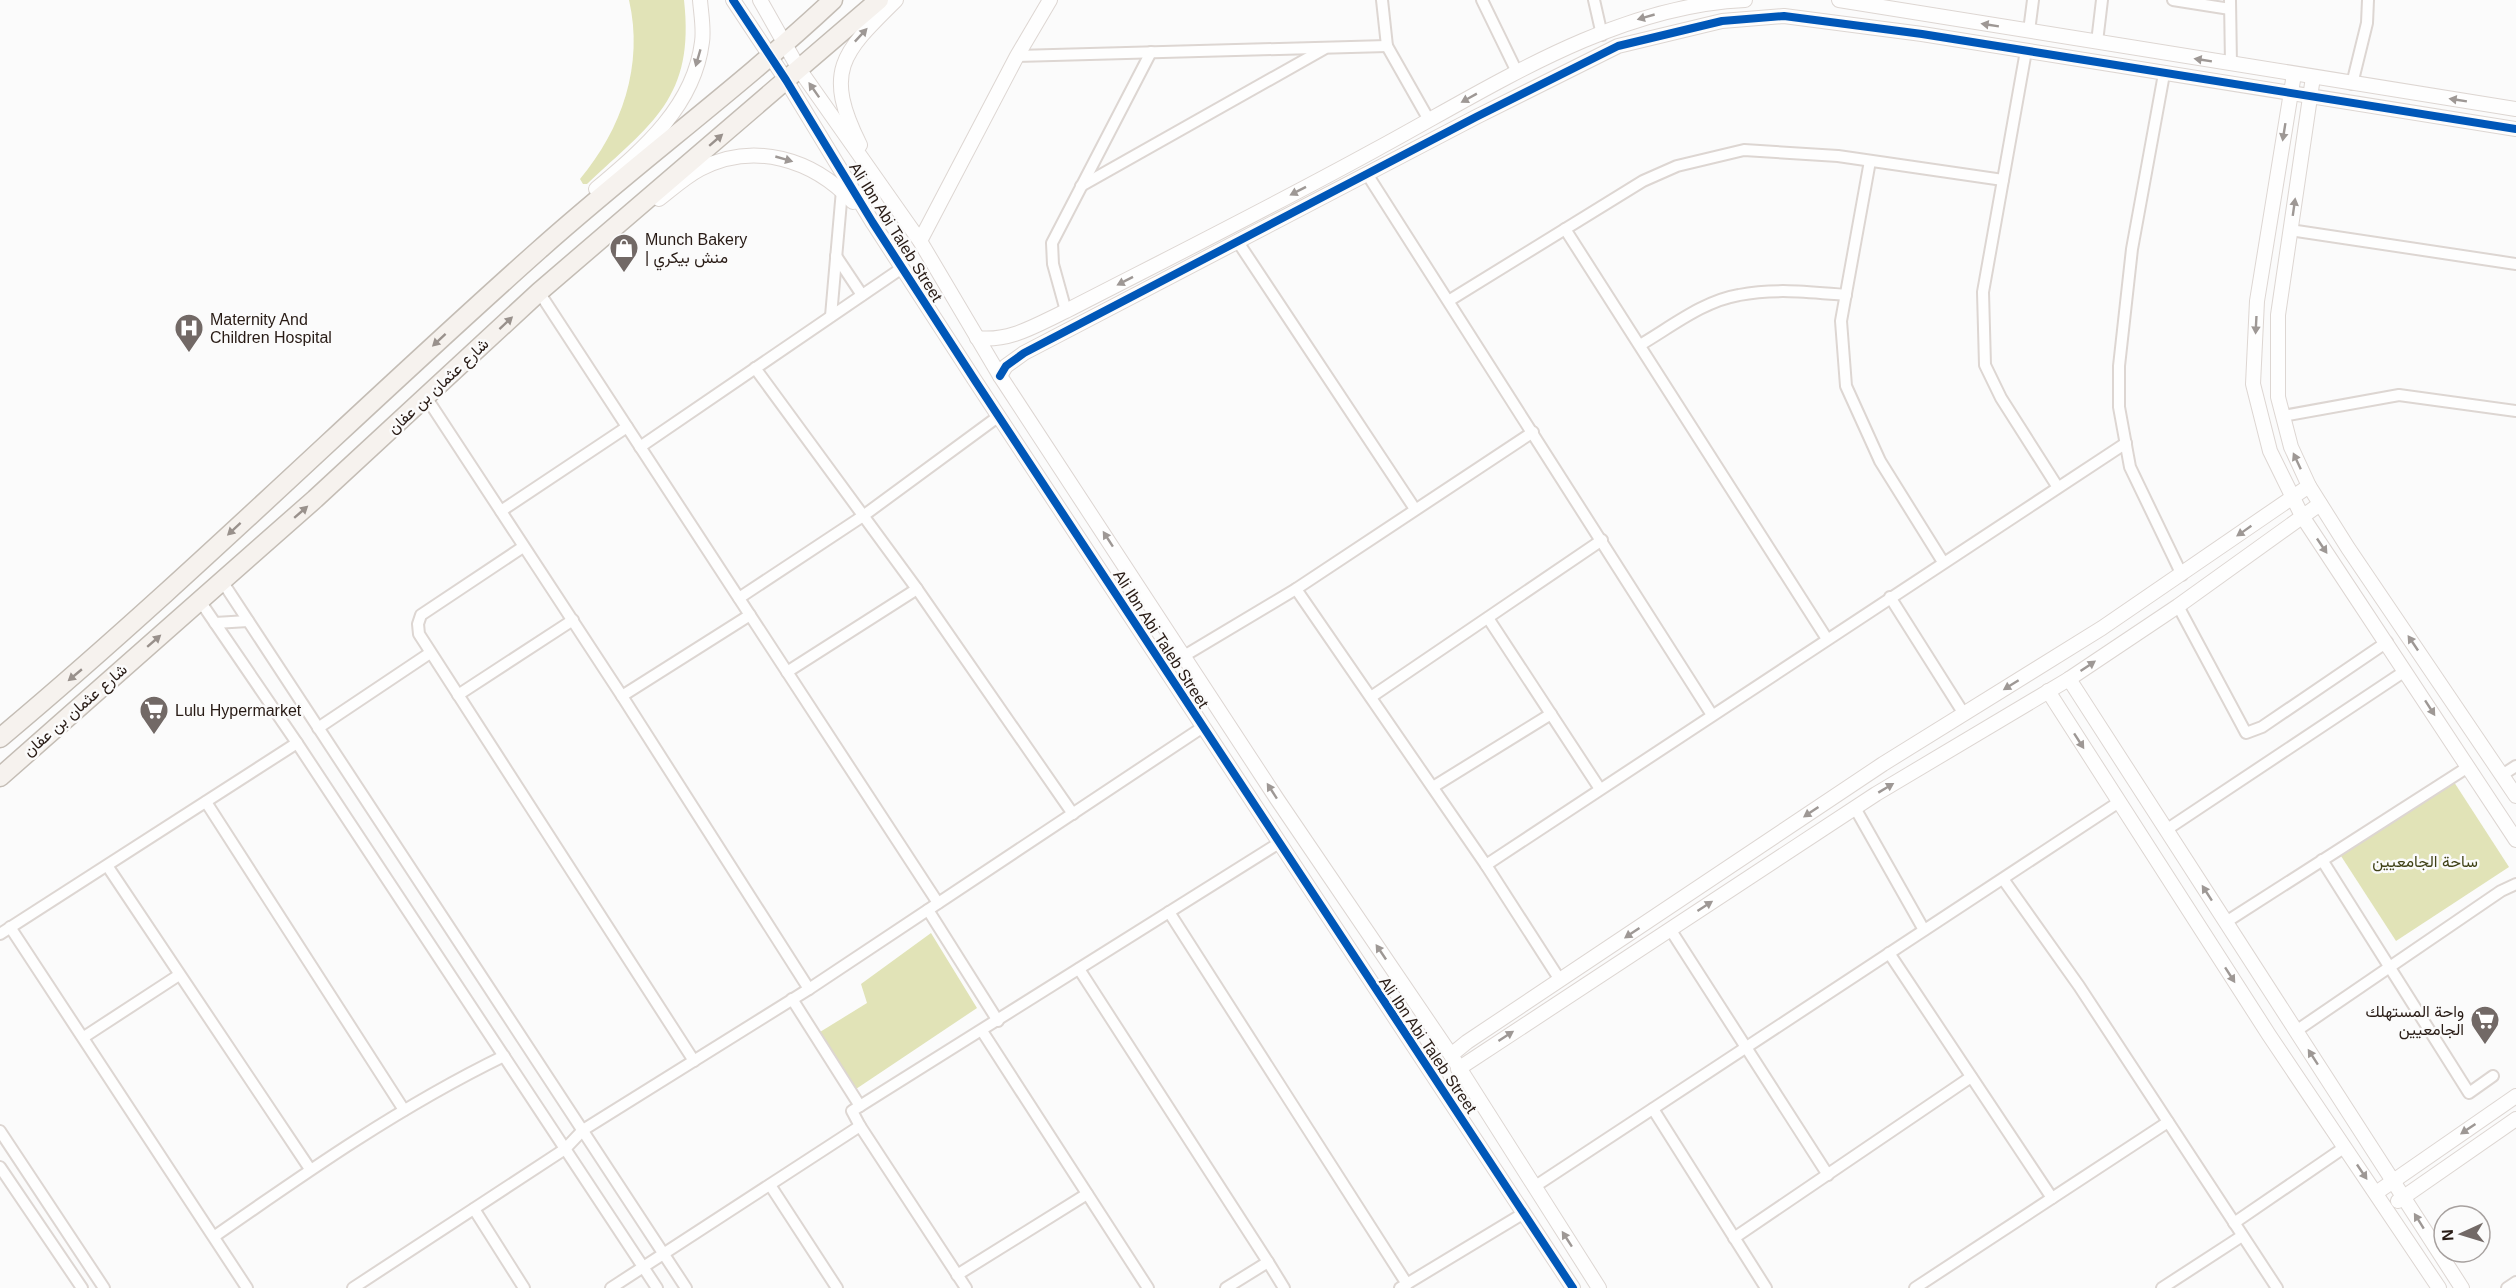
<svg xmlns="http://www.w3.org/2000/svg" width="2516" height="1288" font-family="Arial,Vazirmatn,sans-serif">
	<rect width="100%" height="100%" fill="#fbfbfb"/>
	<!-- green -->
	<g fill="#e1e3b7">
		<path d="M629,0H684C695,98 652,123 587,184H583L580,179C622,129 644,65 629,0Z"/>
		<polygon points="2454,782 2509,867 2396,941 2341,856"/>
		<polygon points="931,933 977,1008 856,1089 820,1032 867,1003 861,984"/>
	</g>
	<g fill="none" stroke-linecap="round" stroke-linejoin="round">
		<!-- minor casing -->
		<g stroke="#ddd6d2" stroke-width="14">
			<g id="minor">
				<polyline points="1382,0 1387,46 1429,120"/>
				<polyline points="1482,0 1517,72"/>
				<polyline points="1594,0 1602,35"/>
				<polyline points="2173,0 2230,9"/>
				<polyline points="2230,0 2231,64"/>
				<polyline points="2029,31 2033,0"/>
				<polyline points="2097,42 2102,0"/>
				<polyline points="2026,51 1983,292 1985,365 2001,398 2057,486"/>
				<polyline points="1017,56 1387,46"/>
				<polyline points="2164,74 2132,249 2119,366 2119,407 2130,467 2182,575"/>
				<polyline points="2352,84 2367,23 2368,0"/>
				<polyline points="1870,161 1841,321 1846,386 1880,461 1943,562"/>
				<polyline points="1367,174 1712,715"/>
				<polyline points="1081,186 1324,49"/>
				<polyline points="1565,229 1827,639"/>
				<polyline points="2290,230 2516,264"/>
				<polyline points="1238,242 1415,509"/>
				<polyline points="836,256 862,295"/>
				<polyline points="539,292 938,903"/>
				<polyline points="1450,300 1643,181 1677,166 1744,150 1838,156 2003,180"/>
				<polyline points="1066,311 1053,264 1052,243 1151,52"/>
				<polyline points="831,316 842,190"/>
				<path d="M1640,345C1671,327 1703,301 1739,295C1774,288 1811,292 1846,295"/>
				<polyline points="755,368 917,589 1073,814"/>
				<polyline points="426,397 622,696 809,989"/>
				<polyline points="2283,416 2399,395 2516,411"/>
				<polyline points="640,447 902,268"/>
				<polyline points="501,511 627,427"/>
				<polyline points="523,547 421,615 418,624 419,634 694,1061"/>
				<polyline points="222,581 686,1288"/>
				<polyline points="1296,589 1486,865 1560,980"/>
				<polyline points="1890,597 1964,714"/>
				<polyline points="739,598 863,516 999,416"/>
				<polyline points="200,601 297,743 657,1288"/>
				<polyline points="2178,606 2246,733 2262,727 2387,642"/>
				<polyline points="1488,618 1600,789"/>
				<polyline points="215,623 248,621"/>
				<polyline points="1184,656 1296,589 1533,432"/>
				<polyline points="787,672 917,589"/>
				<polyline points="458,695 573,620"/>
				<polyline points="622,696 750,615"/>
				<polyline points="1371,697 1602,540"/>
				<polyline points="318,728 430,653"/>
				<polyline points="2502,775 2516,766"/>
				<polyline points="1433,787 1551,714"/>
				<polyline points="206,802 404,1110"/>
				<polyline points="1855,808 1924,930"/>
				<polyline points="2166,830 2405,671"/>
				<polyline points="2322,860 2469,1093 2493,1076"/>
				<polyline points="1486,865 2126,443"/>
				<polyline points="108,867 310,1169"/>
				<polyline points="2003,879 2079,986 2277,1288"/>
				<polyline points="928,910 998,1021"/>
				<polyline points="1169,912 1407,1284"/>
				<polyline points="2226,922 2468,767"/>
				<polyline points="10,927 247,1288"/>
				<polyline points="1670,929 1828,1175"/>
				<polyline points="0,934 297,743"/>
				<polyline points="1889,953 2052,1198"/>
				<polyline points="1079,969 1268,1262 1226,1288"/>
				<polyline points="792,999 860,1106"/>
				<polyline points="982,1031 1148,1288"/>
				<polyline points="2296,1031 2501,891 2516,884"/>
				<polyline points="84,1037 179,975"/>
				<polyline points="1653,1109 1766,1288"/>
				<polyline points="860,1126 852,1111 1279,843"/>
				<polyline points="0,1131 104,1288"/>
				<polyline points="0,1167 82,1288"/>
				<polyline points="770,1185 837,1288"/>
				<polyline points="1534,1187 2119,802"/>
				<polyline points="474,1209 524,1288"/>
				<polyline points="2234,1223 2345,1147"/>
				<path d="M215,1236C308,1171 401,1106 504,1056"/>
				<polyline points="1734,1238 1971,1077"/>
				<polyline points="1268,1262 1284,1288"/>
				<polyline points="957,1275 1087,1194"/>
				<polyline points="353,1288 565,1149 583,1130 809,989 1203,727"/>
				<polyline points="611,1288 860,1126 966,1288"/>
				<polyline points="1400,1288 1524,1213"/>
				<polyline points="1915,1288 2168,1122"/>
				<polyline points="2162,1288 2242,1236"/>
				<polyline points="2507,1288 2516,1282"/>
			</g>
		</g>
		<!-- tertiary casing -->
		<g stroke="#ddd6d2" stroke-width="16">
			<g id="tertiary">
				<polyline points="733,0 786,80 873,223 976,382 1573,1288"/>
				<polyline points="760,0 799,69 920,241 1000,376 1277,799 1451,1055 1599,1288"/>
				<polyline points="1839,0 2516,109"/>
				<polyline points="2294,74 2257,301 2253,384 2270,451 2302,516 2516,840"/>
				<polyline points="2313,77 2278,315 2278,397 2291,447 2309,486 2348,548 2516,796"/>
				<path d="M860,145C823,71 842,53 896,0"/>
				<path d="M596,189C642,150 694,107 702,42C704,29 701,13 700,0"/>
				<path d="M659,199C672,189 685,177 700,169C754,141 813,159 853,202"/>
				<polyline points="920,241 1017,56 1050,0"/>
				<path d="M977,338C1010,342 1036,325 1066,311C1169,258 1273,206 1375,150C1490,88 1612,6 1745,0"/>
				<polyline points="1000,376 1006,366 1024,353 1476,117 1618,46 1722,21 1784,16 1922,34 2516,129"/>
				<polyline points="2069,679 2462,1288"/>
				<polyline points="2048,691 2269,1035 2439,1288"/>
				<polyline points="1451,1055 1467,1042 1883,764 2102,628 2309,486"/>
				<polyline points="1458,1069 1876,794 2069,679 2178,606 2320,504"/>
				<polyline points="2376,1193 2516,1096"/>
				<polyline points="2398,1201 2516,1119"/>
			</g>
		</g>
		<!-- primary casing -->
		<g stroke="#c4bdb5" stroke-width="21">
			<g id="primary">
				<path d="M0,738C186,582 358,411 539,250C635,164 739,88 833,0"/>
				<polyline points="0,777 315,499 539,292 879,0"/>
			</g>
		</g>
		<!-- minor -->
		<use href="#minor" stroke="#fefefe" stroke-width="10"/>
		<!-- tertiary -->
		<use href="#tertiary" stroke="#fefefe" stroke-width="14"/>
		<!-- primary -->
		<use href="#primary" stroke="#f6f2ee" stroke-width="18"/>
		<!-- cycleway casing -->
		<g stroke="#fbfbfb" stroke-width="11">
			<g id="cycleway">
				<polyline points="733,0 786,80 873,223 976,382 1573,1288"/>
				<polyline points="1000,376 1006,366 1024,353 1476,117 1618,46 1722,21 1784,16 1922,34 2516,129"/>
			</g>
		</g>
		<!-- cycleway -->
		<use href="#cycleway" stroke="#0057b8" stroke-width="8"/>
	</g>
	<!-- one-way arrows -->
	<defs><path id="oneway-solid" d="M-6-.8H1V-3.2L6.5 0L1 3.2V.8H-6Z" transform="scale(1.5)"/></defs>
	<g fill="#9e9895">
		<use href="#oneway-solid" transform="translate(1646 17) rotate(164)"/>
		<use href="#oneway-solid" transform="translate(1990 25) rotate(-171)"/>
		<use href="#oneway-solid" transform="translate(861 35) rotate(-47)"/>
		<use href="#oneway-solid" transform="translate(698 58) rotate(106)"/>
		<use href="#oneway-solid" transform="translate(2203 60) rotate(-171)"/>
		<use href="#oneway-solid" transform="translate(814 90) rotate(-125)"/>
		<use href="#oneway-solid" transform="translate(1469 98) rotate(151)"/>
		<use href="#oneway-solid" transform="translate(2458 100) rotate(-171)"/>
		<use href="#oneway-solid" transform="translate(2284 132) rotate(99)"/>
		<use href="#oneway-solid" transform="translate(784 159) rotate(16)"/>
		<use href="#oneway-solid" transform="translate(1298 191) rotate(153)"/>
		<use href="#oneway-solid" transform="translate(2294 207) rotate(-82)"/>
		<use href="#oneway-solid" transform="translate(1125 281) rotate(153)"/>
		<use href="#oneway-solid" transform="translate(2256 325) rotate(93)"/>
		<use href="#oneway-solid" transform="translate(2297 461) rotate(-115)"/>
		<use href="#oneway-solid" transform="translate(2244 531) rotate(145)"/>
		<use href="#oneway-solid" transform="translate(1108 539) rotate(-123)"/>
		<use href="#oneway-solid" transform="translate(2322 546) rotate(56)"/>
		<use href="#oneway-solid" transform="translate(2413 643) rotate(-124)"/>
		<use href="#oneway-solid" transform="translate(2088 666) rotate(-34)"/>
		<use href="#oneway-solid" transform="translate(2011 685) rotate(148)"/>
		<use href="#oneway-solid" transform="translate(2430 708) rotate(57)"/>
		<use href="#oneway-solid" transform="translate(2079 741) rotate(57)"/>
		<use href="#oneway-solid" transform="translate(1886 788) rotate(-31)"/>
		<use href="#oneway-solid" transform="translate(1272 791) rotate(-123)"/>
		<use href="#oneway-solid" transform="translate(1811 812) rotate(146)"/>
		<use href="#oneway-solid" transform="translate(2207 893) rotate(-123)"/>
		<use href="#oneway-solid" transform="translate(1705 906) rotate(-33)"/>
		<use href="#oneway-solid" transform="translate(1632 933) rotate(146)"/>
		<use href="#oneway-solid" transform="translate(1381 952) rotate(-124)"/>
		<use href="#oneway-solid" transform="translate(2230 975) rotate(57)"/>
		<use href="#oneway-solid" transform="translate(1506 1036) rotate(-33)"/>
		<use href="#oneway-solid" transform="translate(2313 1057) rotate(-123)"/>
		<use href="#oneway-solid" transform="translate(2468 1129) rotate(146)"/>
		<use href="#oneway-solid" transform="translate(2362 1172) rotate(56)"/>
		<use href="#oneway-solid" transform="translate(2419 1221) rotate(-122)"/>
		<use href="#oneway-solid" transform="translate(1567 1239) rotate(-123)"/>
	</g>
	<g fill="#99918c">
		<use href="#oneway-solid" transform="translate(716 140) rotate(-41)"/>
		<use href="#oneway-solid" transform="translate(506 323) rotate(-43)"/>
		<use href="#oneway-solid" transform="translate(439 340) rotate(137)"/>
		<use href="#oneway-solid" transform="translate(301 512) rotate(-41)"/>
		<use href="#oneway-solid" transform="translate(234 529) rotate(137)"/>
		<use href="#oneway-solid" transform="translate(154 641) rotate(-41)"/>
		<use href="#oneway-solid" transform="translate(75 675) rotate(140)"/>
	</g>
	<!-- icons -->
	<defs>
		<g id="shop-pin" transform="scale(1.5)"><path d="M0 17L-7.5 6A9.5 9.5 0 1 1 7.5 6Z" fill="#726966" stroke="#fbfbfb"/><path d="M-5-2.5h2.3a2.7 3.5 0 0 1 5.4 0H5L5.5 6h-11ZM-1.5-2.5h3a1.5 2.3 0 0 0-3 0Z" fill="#fff"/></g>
		<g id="hospital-pin" transform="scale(1.5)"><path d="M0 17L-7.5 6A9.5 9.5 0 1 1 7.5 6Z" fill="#726966" stroke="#fbfbfb"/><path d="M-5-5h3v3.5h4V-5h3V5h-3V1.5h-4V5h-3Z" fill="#fff"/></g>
		<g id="supermarket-pin" transform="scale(1.5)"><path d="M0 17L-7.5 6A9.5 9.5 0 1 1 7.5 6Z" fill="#726966" stroke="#fbfbfb"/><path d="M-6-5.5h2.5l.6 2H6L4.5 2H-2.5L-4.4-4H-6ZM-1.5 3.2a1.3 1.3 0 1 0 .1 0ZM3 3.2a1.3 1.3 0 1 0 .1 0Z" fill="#fff"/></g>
	</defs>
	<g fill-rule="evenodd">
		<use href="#shop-pin" x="624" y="248"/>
		<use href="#hospital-pin" x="189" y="328"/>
		<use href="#supermarket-pin" x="154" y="710"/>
		<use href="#supermarket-pin" x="2485" y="1020"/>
	</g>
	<g text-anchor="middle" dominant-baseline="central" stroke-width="5" stroke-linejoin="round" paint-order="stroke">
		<!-- street labels -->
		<g font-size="16" fill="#281b15" stroke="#fbfbfb">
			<text transform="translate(896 232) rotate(58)">Ali Ibn Abi Taleb Street</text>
			<text transform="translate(438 386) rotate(-43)">شارع عثمان بن عفان</text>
			<text transform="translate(1161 639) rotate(57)">Ali Ibn Abi Taleb Street</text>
			<text transform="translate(75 710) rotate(-41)">شارع عثمان بن عفان</text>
			<text transform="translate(1428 1045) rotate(56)">Ali Ibn Abi Taleb Street</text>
		</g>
		<!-- poi labels -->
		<g font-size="16" fill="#281b15" stroke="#fbfbfb" text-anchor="start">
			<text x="645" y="239">Munch Bakery<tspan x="645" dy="18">| منش بيكري</tspan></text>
			<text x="210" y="319">Maternity And<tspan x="210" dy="18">Children Hospital</tspan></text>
			<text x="175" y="710">Lulu Hypermarket</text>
			<text x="2464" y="1011" text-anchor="end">واحة المستهلك<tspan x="2464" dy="18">الجامعيين</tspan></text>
		</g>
		<!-- park labels -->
		<g font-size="16" fill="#3f4116" stroke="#fbfbfb">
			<text x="2425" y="861">ساحة الجامعيين</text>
		</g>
	</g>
	<!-- north arrow -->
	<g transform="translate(2462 1234) rotate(266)"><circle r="28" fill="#fbfbfb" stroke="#a7a19f" stroke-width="1.5"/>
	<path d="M0-4.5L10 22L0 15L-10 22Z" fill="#726966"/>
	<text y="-9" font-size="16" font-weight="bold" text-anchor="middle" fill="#281b15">N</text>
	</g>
</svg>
